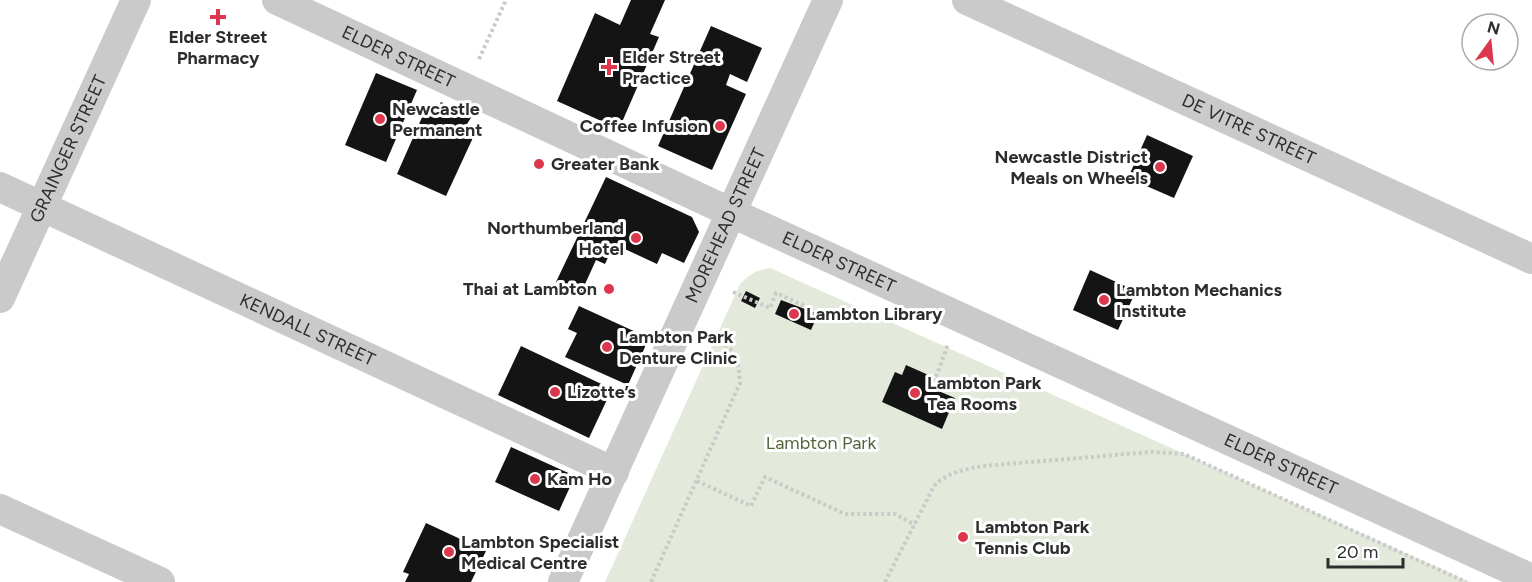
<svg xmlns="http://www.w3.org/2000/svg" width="1532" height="582" font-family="Figtree,sans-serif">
	<rect width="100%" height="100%" fill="#fff"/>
	<!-- green -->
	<path fill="#e4eadb" d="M770,268L1470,582H605L740,284C749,274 757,270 770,268Z"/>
	<!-- building -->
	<g fill="#141414">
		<polygon points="631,0 665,0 650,34 659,37 619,129 557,101 595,13 620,25"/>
		<polygon points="711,26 762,48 747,82 730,74 726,85 746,94 712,170 658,146"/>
		<polygon points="376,73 417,90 386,162 345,145"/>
		<polygon points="441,102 472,116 467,124 477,129 446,196 397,174 427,106 437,111"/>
		<polygon points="1147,135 1193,156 1174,198 1128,178"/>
		<polygon points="606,177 692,217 699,232 684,263 662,253 657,264 614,244 605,264 596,260 581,293 556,282"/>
		<polygon points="1090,270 1136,291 1118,330 1073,310"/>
		<polygon points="746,291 760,298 755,308 741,301"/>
		<polygon points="781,300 818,314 811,330 775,314"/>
		<polygon points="579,306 649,338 628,385 565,357 577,333 568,329"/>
		<polygon points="521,346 612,389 589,438 498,395"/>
		<polygon points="906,365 933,377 929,387 955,398 942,429 882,402 895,372 902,375"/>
		<polygon points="511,447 575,476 559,511 495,482"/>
		<polygon points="426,523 486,551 471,582 405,582 409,574 403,572"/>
	</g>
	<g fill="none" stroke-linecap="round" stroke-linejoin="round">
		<!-- path -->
		<g stroke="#cacaca" stroke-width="4" stroke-dasharray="3 3" stroke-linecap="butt">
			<polyline points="479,59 506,0"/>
			<polyline points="733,292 770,308 776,293 805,306"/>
			<polyline points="932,388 948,344"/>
			<polyline points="697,481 751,506 765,477 845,514 895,514 915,525"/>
			<path d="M651,582L740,383C738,357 737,349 712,338"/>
			<path d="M885,582L934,486C947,472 964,470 982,466L1152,452L1184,454L1466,582"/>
		</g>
		<!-- minor -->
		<g stroke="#cacaca" stroke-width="30">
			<path id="s1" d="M277,0L732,213L1532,579"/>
			<path id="s2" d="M967,0L1532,259"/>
			<path id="s3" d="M0,187L614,472"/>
			<path id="s4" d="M0,298L136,0"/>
			<polyline points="0,509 160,582"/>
			<path id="s5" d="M563,582L828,0"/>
		</g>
	</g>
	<!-- markers -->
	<g fill="#dc374c" stroke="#fff" stroke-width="2">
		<path d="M215 8h6v6h6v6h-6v6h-6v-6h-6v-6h6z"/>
		<path d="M606 58h6v6h6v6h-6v6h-6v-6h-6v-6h6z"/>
		<circle cx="380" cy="119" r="6"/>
		<circle cx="720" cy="126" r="6"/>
		<circle cx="539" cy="164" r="6"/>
		<circle cx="1160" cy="167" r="6"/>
		<circle cx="636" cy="238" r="6"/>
		<circle cx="609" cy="289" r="6"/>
		<circle cx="1104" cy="300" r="6"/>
		<circle cx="794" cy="314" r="6"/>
		<circle cx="607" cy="347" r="6"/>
		<circle cx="555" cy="392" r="6"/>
		<circle cx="915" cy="393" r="6"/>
		<circle cx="535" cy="479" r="6"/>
		<circle cx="963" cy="537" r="6"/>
		<circle cx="449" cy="552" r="6"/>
	</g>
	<g text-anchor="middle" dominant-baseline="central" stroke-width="6" stroke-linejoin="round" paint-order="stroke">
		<!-- poi labels -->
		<g font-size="18" font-weight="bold" fill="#2d2d2d" stroke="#fff" text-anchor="start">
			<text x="218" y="37" text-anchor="middle">Elder Street<tspan x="218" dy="21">Pharmacy</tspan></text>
			<text x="622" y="57">Elder Street<tspan x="622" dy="21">Practice</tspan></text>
			<text x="392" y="109">Newcastle<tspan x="392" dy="21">Permanent</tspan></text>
			<text x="708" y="126" text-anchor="end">Coffee Infusion</text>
			<text x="1148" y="157" text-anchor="end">Newcastle District<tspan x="1148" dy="21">Meals on Wheels</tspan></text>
			<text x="551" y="164">Greater Bank</text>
			<text x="624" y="228" text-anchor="end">Northumberland<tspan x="624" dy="21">Hotel</tspan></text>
			<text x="597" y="289" text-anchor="end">Thai at Lambton</text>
			<text x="1116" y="290">Lambton Mechanics<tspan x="1116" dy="21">Institute</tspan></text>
			<text x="806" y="314">Lambton Library</text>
			<text x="619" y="337">Lambton Park<tspan x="619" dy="21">Denture Clinic</tspan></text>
			<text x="927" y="383">Lambton Park<tspan x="927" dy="21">Tea Rooms</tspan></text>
			<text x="567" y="392">Lizotte’s</text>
			<text x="547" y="479">Kam Ho</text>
			<text x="975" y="527">Lambton Park<tspan x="975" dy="21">Tennis Club</tspan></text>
			<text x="461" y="542">Lambton Specialist<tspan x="461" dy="21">Medical Centre</tspan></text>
		</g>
		<!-- street labels -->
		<g font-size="18" fill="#2d2d2d" stroke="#fff">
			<text stroke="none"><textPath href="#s1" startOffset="134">ELDER STREET</textPath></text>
			<text stroke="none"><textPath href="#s2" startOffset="310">DE VITRE STREET</textPath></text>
			<text stroke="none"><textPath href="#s4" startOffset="164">GRAINGER STREET</textPath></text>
			<text stroke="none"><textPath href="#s5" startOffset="392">MOREHEAD STREET</textPath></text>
			<text stroke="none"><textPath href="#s1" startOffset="620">ELDER STREET</textPath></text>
			<text stroke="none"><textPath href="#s3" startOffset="339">KENDALL STREET</textPath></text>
			<text stroke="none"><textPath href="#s1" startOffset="1106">ELDER STREET</textPath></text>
		</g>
		<!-- park labels -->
		<g font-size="18" fill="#52663d" stroke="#fff">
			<text x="821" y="443">Lambton Park</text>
		</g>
	</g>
	<!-- north arrow -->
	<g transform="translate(1490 42) rotate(15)"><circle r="28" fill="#ffffff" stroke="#ababab" stroke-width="1.5"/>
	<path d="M0-4.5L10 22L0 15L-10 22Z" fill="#dc374c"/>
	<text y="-9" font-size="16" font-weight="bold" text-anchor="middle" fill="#2d2d2d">N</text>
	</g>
	<!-- scale -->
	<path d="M1328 558v9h75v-9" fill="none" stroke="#2d2d2d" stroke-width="3"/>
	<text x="1337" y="558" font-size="18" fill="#2d2d2d" stroke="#ffffff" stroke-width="4.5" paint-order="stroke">20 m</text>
</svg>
